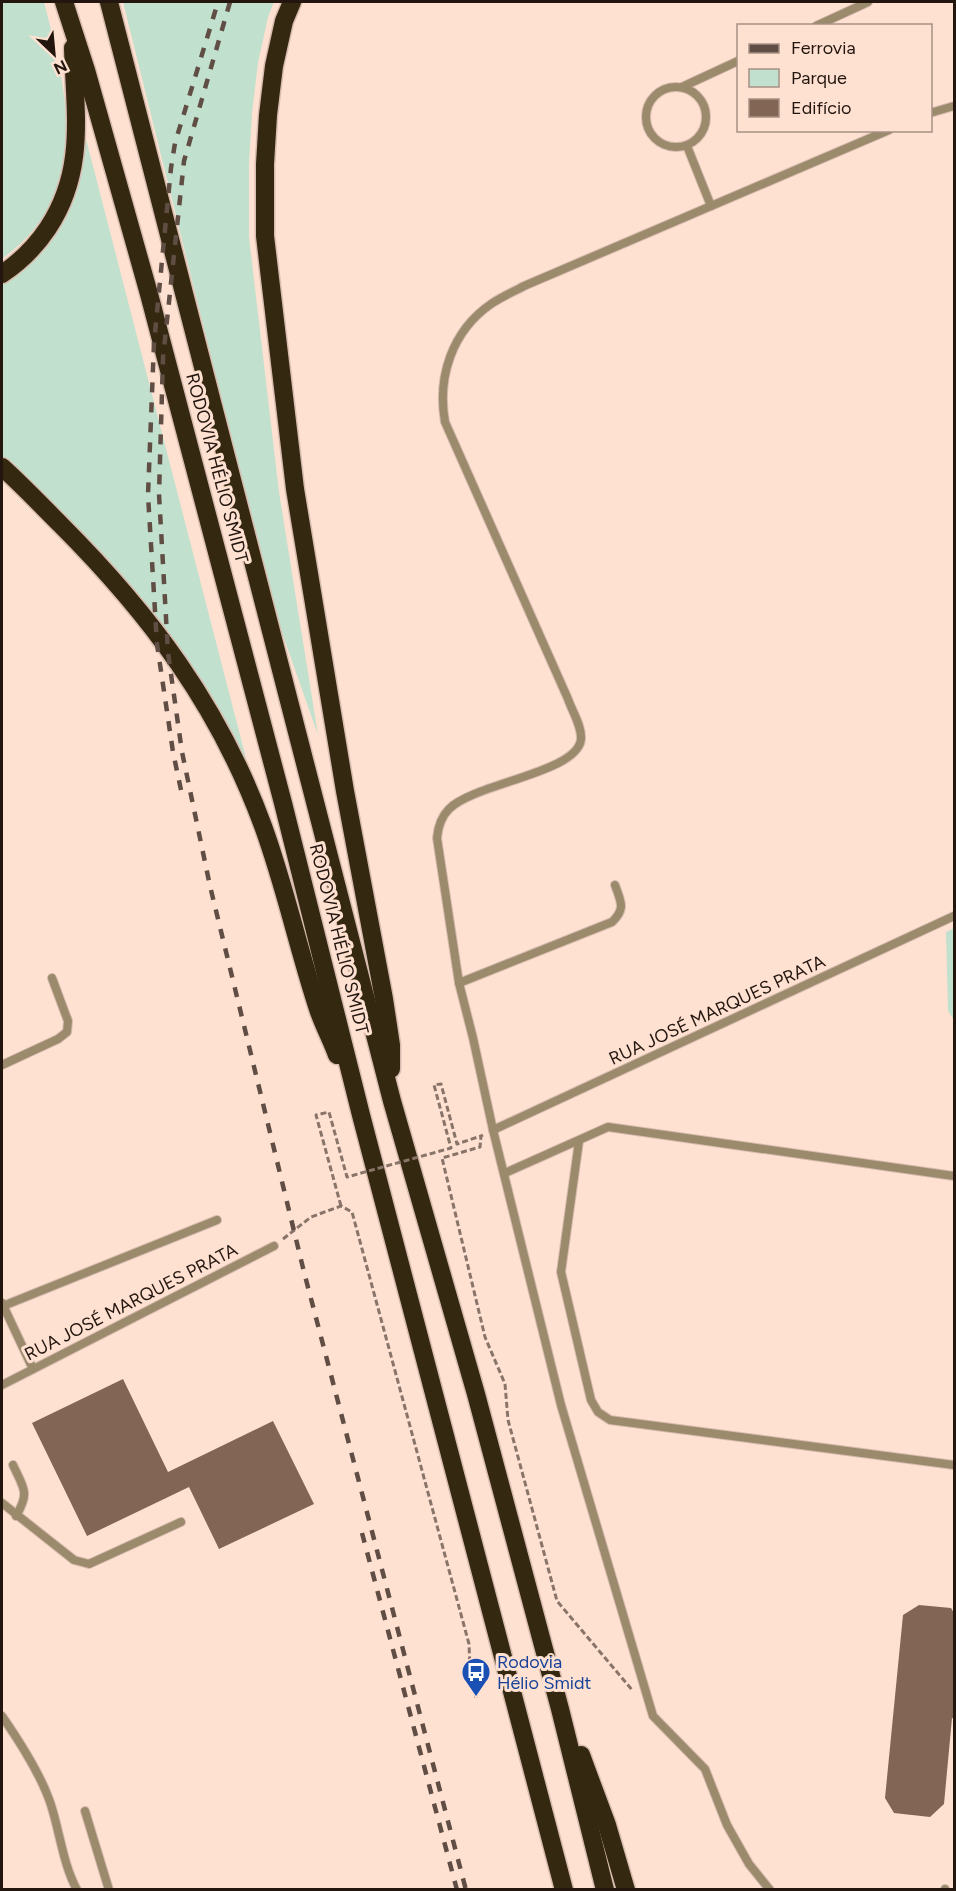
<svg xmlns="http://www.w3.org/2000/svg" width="956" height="1891" font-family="Figtree,sans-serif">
	<rect width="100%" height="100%" fill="#ffe1d2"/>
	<!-- green -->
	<g fill="#c1e0cd">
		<path d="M2,2H44C68,95 93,193 2,259Z"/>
		<polygon points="123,2 274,2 268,17 258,63 252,113 249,164 249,237 279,492 318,735 273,607"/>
		<path d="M85,135L248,766L218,713L2,459V282C10,276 20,270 29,264C68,233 84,183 85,135Z"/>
		<polygon points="954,928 954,1020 948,1011 946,932"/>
	</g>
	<!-- building -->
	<g fill="#836555">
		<polygon points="123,1379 168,1472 273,1421 314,1504 219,1549 189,1487 87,1536 32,1423"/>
		<polygon points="919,1605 951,1608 954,1613 954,1719 952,1718 944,1804 930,1817 894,1813 885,1798 903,1615"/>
	</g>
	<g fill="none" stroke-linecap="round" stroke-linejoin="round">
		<!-- lane casing -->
		<g stroke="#d7bcaf" stroke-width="10">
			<g id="lane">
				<polyline points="816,26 868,2"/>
				<circle cx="676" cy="117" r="30"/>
				<polyline points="682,87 738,61"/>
				<polyline points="930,113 954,106"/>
				<polyline points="687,146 711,206"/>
				<path d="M459,983L612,922C626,909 621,902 615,885"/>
				<polyline points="2,1065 58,1039 67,1032 68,1021 52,978"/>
				<polyline points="493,1130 954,916"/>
				<polyline points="579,1141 561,1272 591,1400 598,1412 610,1420 954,1465"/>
				<polyline points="505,1173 608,1127 954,1176"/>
				<polyline points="2,1303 33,1369"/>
				<polyline points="3,1306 217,1220"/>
				<polyline points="2,1385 274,1246"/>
				<path d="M13,1465C24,1489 30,1492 16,1516"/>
				<polyline points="2,1503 74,1560 89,1564 181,1522"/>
				<path d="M2,1716C20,1742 41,1774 51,1805C60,1833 63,1864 77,1890"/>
				<polyline points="85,1811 109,1890"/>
				<path d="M770,1890L749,1864L727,1825L705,1769L653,1716L561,1405L493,1130L473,1038L459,983L437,838C438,827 441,817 449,809C474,783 578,773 581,739C582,726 572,711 568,699L445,422C437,377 452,331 491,304C501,297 513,292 524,286L889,130"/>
				<polyline points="945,1890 945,1889"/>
			</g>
		</g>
		<!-- highway casing -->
		<g stroke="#d7bcaf" stroke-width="21">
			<g id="highway">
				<polyline points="64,2 86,70 149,294 283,803 361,1115 564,1890"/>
				<polyline points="109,2 392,1101 476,1394 560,1709 605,1890"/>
				<polyline points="292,2 284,21 274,66 268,115 265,164 265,236 295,489 345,791 384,999 391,1045 391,1069"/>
				<path d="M2,274C20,262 36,246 48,228C86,170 75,114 73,48"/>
				<path d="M2,467C22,485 41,505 60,524C150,614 219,706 263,826C285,886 298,948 318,1009C323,1024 331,1039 337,1055"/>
				<polyline points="581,1755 607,1825 626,1890"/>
			</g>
		</g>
		<!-- path -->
		<g stroke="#897469" stroke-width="3" stroke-dasharray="6 3" stroke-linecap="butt">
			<polyline points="483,1135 481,1136 480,1147 442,1158 485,1337 505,1384 508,1420 557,1601 633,1691"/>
			<polyline points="283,1239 311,1217 341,1206 352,1212 469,1644 470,1669 476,1698"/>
		</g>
		<!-- lane -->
		<use href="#lane" stroke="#9c8a6c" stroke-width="8"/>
		<!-- highway -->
		<use href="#highway" stroke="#352810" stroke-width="18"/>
		<!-- rail -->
		<g stroke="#604e45" stroke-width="4.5" stroke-dasharray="10 10" stroke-linecap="butt">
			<polyline points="230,2 184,161 163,358 159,494 168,653 182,752 210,886 304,1272 466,1890"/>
			<polyline points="181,790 173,752 157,644 148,495 154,343 171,168 175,143 218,2"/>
			<polyline points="362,1533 457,1890"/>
		</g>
		<!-- path-bridge -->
		<polyline stroke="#897469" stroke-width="3" stroke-dasharray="6 3" stroke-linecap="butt" points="341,1206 316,1115 329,1112 347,1177 451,1148 434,1085 441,1084 457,1144 481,1136"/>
	</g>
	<!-- icons -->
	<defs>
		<g id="bus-pin" transform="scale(1.5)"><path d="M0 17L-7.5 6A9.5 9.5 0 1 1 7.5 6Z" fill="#1a4fb4" stroke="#ffe1d2"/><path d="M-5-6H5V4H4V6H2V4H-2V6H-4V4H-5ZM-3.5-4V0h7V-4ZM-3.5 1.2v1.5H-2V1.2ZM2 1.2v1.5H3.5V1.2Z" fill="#fff"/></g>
	</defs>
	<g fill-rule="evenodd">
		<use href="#bus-pin" x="476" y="1672"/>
	</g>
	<g text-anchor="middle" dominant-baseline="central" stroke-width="6" stroke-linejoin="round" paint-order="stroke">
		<!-- street labels -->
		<g font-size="18" fill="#23160f" stroke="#ffe1d2">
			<text transform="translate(217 468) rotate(75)">RODOVIA HÉLIO SMIDT</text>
			<text transform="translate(339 939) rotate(76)">RODOVIA HÉLIO SMIDT</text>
			<text transform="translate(717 1010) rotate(-25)">RUA JOSÉ MARQUES PRATA</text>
			<text transform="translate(131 1302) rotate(-27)">RUA JOSÉ MARQUES PRATA</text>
		</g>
		<!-- transit labels -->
		<g font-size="18" fill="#164399" stroke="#ffe1d2" text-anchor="start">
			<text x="497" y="1662">Rodovia<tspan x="497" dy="21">Hélio Smidt</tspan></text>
		</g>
	</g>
	<!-- border -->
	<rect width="956" height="1891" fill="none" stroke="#23160f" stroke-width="6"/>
	<!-- legend -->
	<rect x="737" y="24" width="195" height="108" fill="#ffe1d2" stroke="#a79084" stroke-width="1.5"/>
	<rect x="749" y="44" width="30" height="9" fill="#604e45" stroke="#a79084" stroke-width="1.5"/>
	<text x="791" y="54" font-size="18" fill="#23160f">Ferrovia</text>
	<rect x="749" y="69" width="30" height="18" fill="#c1e0cd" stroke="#a79084" stroke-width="1.5"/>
	<text x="791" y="84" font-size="18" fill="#23160f">Parque</text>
	<rect x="749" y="99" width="30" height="18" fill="#836555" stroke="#a79084" stroke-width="1.5"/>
	<text x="791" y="114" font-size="18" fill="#23160f">Edifício</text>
	<!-- north arrow -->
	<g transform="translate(54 54) rotate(154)" stroke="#ffe1d2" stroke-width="4.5" paint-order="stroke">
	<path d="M0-4.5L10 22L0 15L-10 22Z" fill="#23160f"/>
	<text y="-9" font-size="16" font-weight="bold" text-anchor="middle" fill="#23160f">N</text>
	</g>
</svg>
